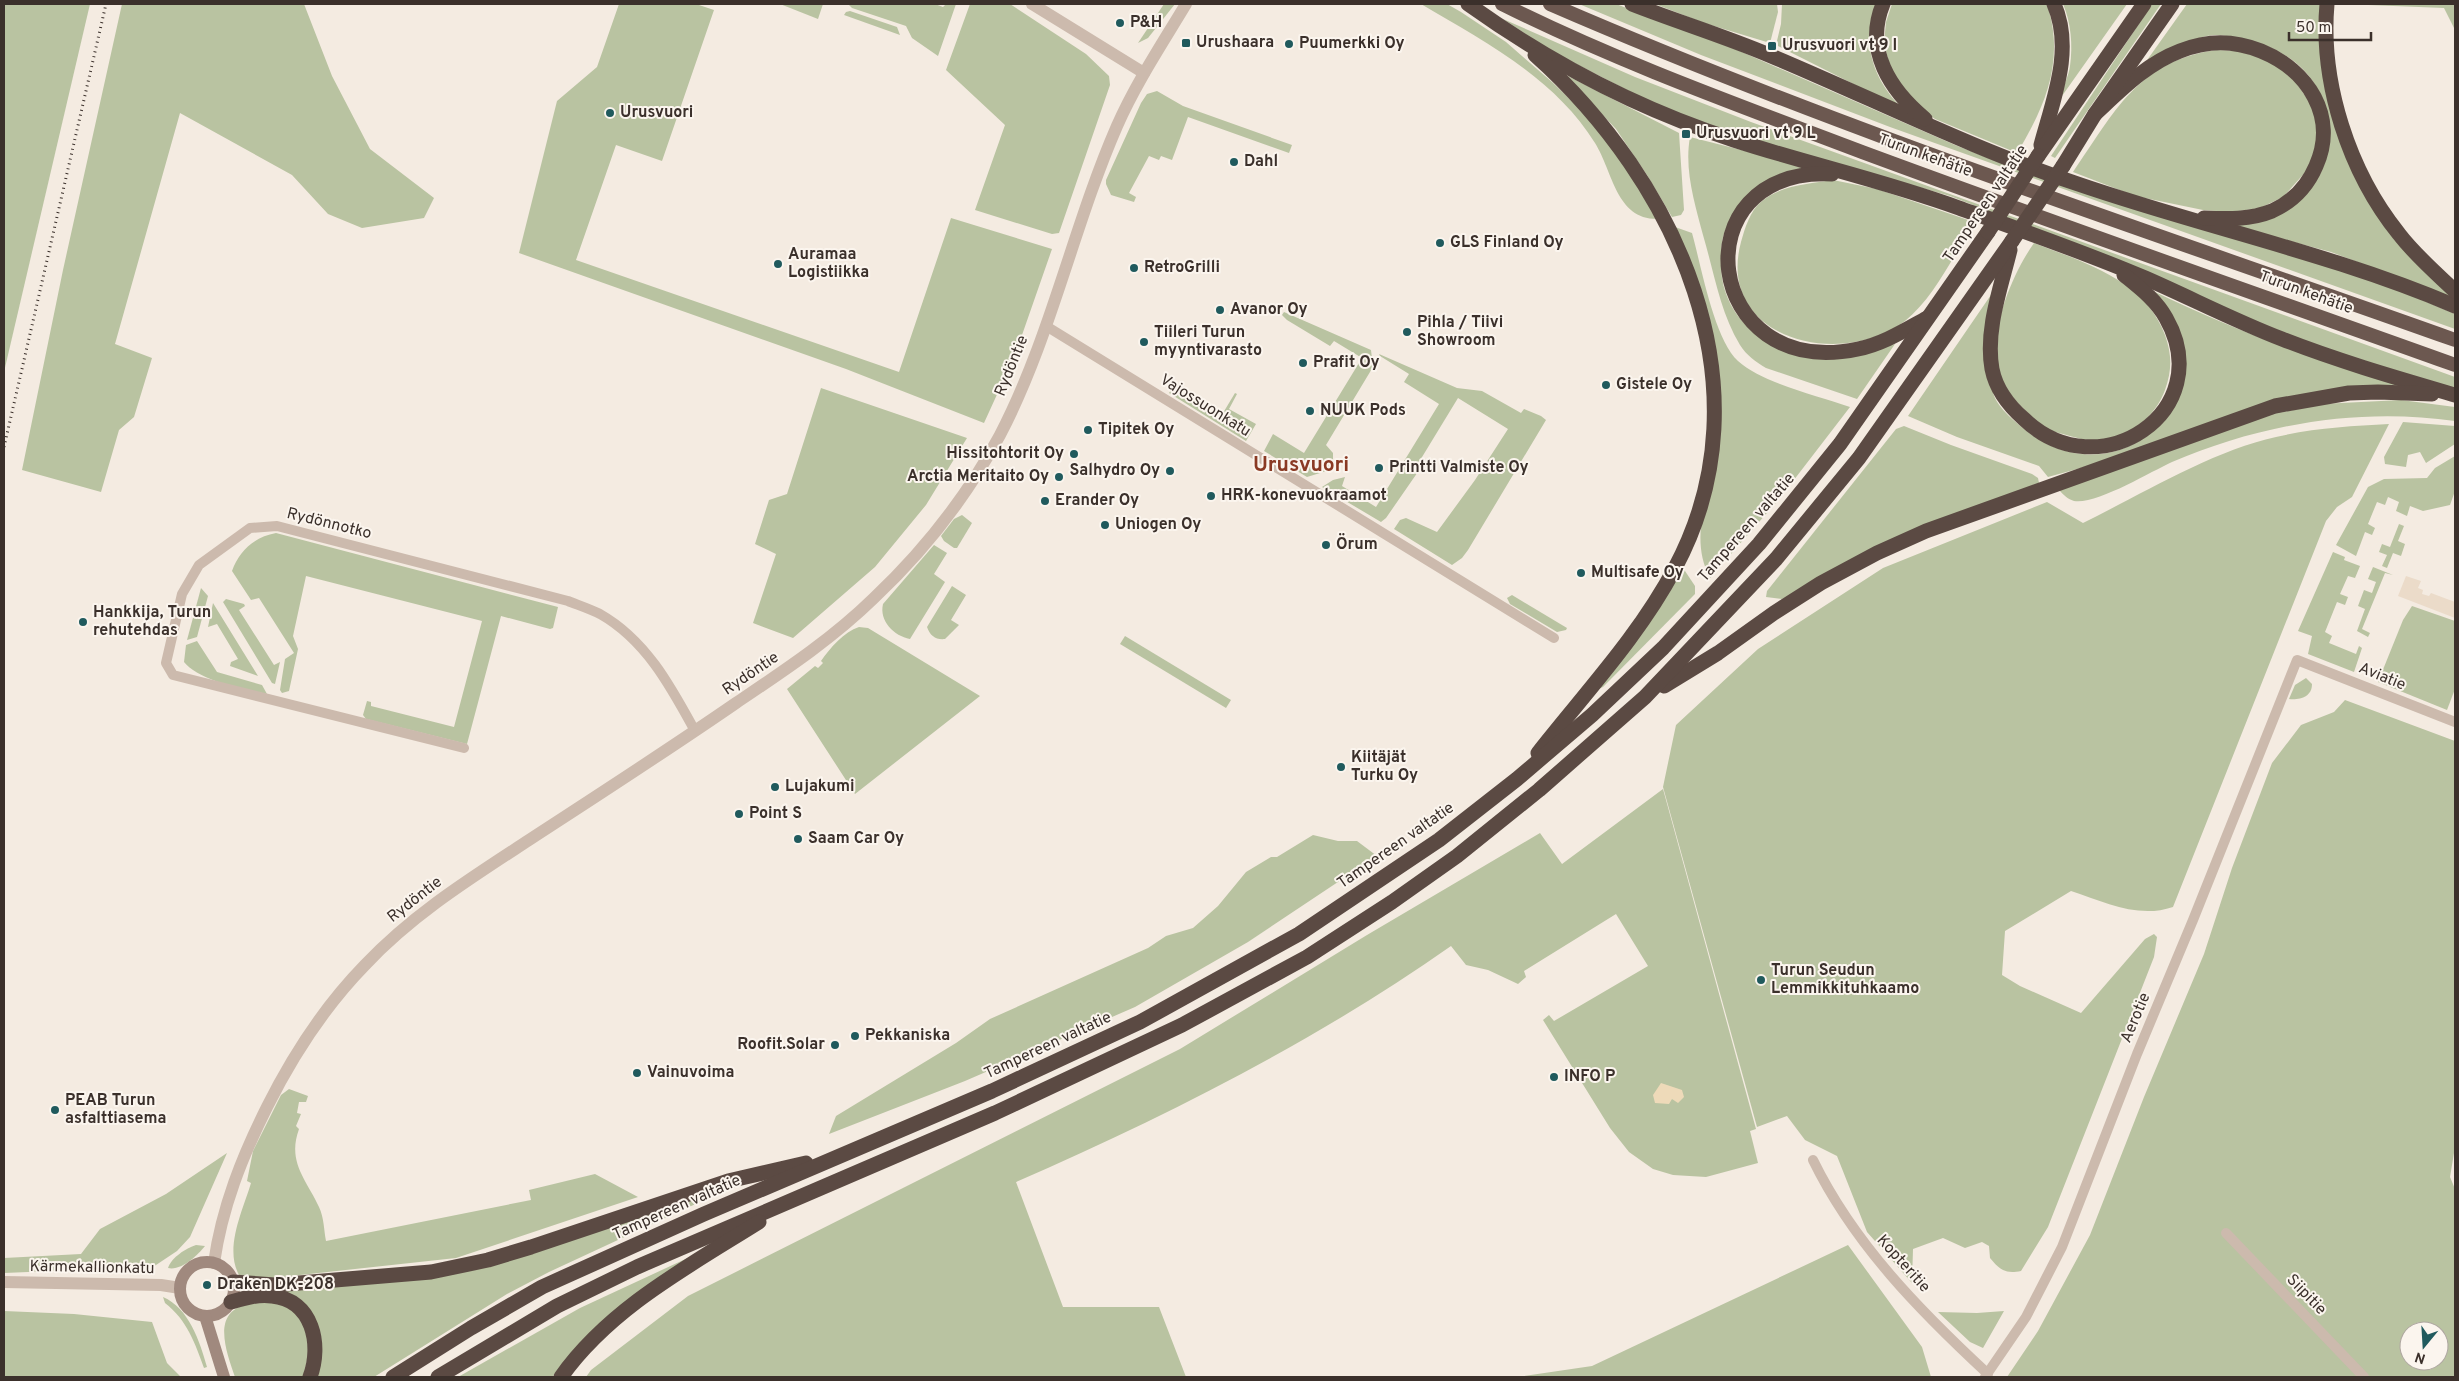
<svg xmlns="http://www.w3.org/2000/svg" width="2459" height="1381" font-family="Overpass,sans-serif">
	<rect width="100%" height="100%" fill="#f4ebe1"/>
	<!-- green -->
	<g fill="#b9c3a1" fill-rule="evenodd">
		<polygon points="4,4 90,4 4,372"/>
		<polygon points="122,4 304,4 332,76 370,149 434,198 424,218 362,228 328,214 292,175 180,113 115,344 152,358 134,417 119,430 101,492 22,470 63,270"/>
		<polygon points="619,4 696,4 714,10 662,161 616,145 576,260 899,372 951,218 1052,249 1015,355 984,423 846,369 519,253 557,101 597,67"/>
		<polygon points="780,4 823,4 818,19"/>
		<polygon points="848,4 935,4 943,7 946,4 956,4 938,56 912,38 906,26 852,8"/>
		<polygon points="970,4 1010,4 1086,54 1109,76 1110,85 1059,233 1052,234 975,210 1005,125 946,70"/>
		<polygon points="1164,4 1175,4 1148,38 1138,43"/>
		<path d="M1421,4H1447L1461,12L1506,42L1552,82L1581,110L1623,162L1657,219C1616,219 1613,172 1595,143C1555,78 1484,41 1421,4Z"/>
		<polygon points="1579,4 1616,4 1735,49 1955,145 2006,165 2387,285 2455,314 2455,329 1890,127 1701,55"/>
		<polygon points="1655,4 1777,4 1778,12 1770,43 1704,23"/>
		<path d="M1782,4H1876C1861,44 1873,80 1903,109L1776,45L1781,24Z"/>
		<path d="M1892,4H2047C2065,60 2046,105 2017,153L1935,119L1920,108L1891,71L1884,43L1886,22Z"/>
		<path d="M2063,4H2127L2062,96C2062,87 2069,76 2070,66C2073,46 2071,22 2063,4Z"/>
		<polygon points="2152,4 2161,4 2055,158 2051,156"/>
		<path d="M2187,4H2323L2345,149L2455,299L2331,252L2230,225C2257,225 2274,219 2296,202C2320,182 2330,161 2329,130C2326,81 2293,50 2246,40C2236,38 2226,35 2216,35C2192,36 2167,53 2145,63Z"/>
		<polygon points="2343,4 2455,4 2455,30 2444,8"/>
		<polygon points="850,11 897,27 900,35 844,15 846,12"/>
		<polygon points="1503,19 1635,77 1751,122 2455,377 2455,389 2390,370 2279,332 2050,235 1950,196 1747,138 1660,107 1551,51"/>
		<path d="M2217,50L2237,51L2263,58L2291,75L2316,112L2317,145L2309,168L2283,197L2260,208L2231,212L2203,210L2135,196L2073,172C2114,113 2138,60 2217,50Z"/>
		<polygon points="1564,74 1679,133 1684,210 1681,215 1672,217 1647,175 1616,129"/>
		<polygon points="1157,91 1183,106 1292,145 1289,153 1188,117 1172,160 1161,156 1159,160 1149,156 1129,193 1136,197 1134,202 1111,195 1106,184 1106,180 1141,103 1147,94"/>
		<path d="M1690,137L1812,168C1780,171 1757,183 1740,209C1735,216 1728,224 1725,231C1721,241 1721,252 1721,261C1719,320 1773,359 1829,358C1852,358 1873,351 1895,344L1857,399L1766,368C1756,362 1746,355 1740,345C1720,312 1714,272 1703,235C1695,204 1684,170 1690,137Z"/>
		<path d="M1833,180L1877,189L1974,222C1955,253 1934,298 1905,321C1841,370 1715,339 1741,242C1745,228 1750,211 1761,202C1781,185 1808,184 1833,180Z"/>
		<path d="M1675,227L1692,233C1701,265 1714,339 1738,361C1762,383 1818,396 1850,407L1780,498L1710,578C1686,533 1714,483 1719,437C1727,365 1696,294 1675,227Z"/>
		<path d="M2034,243C2083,262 2145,280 2165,335C2172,355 2172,370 2165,390C2157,412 2138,430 2115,438C2097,444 2080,439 2063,434C2043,429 2041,426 2026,411C2014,400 2004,388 1999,371C1987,334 2012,274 2034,243Z"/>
		<path d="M1995,289C1994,313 1994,337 1994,361C1993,371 1991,382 1993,392C1995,404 2010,417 2018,424C2036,440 2058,452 2082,454C2140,461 2197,405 2184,347C2179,325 2166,309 2153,291C2237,332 2319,361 2409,387H2375L2048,477L2039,466L1957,437L1908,416Z"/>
		<polygon points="1284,312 1371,350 1373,367 1326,445 1333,453 1333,469 1307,477 1264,451 1273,434 1304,453 1362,358 1334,341 1330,346 1287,320 1282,315"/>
		<polygon points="1379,354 1457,388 1482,391 1521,413 1524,409 1541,416 1546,420 1468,550 1462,558 1452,565 1394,529 1400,520 1406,518 1437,532 1475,480 1508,429 1458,398 1419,462 1422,466 1386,518 1381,522 1322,487 1333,480 1345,477 1342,486 1376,507 1439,404 1404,382 1409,374 1380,356"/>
		<polygon points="821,388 967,438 926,505 875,567 793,638 753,623 776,554 755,544 769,500 787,494"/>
		<polygon points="1172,389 1220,418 1235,393 1237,394 1229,409 1256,424 1246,441 1169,393"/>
		<path d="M2401,400L2455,407V421C2359,407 2261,424 2172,462C2150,472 2096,505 2074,501C2067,499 2063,494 2059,490L2237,425L2279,413L2321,404Z"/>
		<polygon points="2403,422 2455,426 2455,444 2426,463 2420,452 2408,455 2406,467 2385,464 2384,457"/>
		<path d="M2389,424L2352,497L2337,507L2326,521L2173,907C2138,919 2105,902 2071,891L2005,931L2002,975L2020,986L2081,1013L2145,939L2154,934L2157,937L2154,957L2048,1227L2021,1271C2005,1274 2000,1270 1990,1258L1989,1246L1982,1242L1965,1248L1943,1238L1913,1249L1912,1283L1867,1232L1837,1156L1805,1140L1787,1116L1757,1127L1663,787L1676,725L1758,649L1883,568L2047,502L2083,523C2142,494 2212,451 2276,437C2314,428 2351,426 2389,424Z"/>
		<polygon points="1904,426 1951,445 2032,474 2038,478 2039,483 1782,599 1766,597 1767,591 1896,429"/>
		<polygon points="2455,456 2455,491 2450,505 2423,511 2410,506 2407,516 2396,511 2399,502 2388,497 2385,505 2377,502 2368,524 2375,528 2372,535 2365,532 2356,556 2336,545 2368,487 2384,479 2427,478 2435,468"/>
		<polygon points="962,515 972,523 957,548 954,548 944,541 941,536 954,519"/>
		<polygon points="2399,524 2404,526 2398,541 2405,544 2401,556 2393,553 2387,568 2382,566 2387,555 2379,552 2382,544 2390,547"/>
		<path d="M276,533L558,607L553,628L550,629L501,616L467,744L366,719L363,715L367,701L371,702V706L454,727L482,621L306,576L293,636L298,649L289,691L282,693L280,690L285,659L294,653L259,598L251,600L232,571C239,551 254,537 276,533Z"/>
		<path d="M934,545L947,553L934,574L945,582L910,639C894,636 879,621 883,604Z"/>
		<polygon points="2333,552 2345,557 2344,560 2360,566 2355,578 2348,576 2340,594 2348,597 2345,605 2337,602 2325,632 2332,636 2329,643 2356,654 2359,646 2362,648 2354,672 2308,654 2312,636 2298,631"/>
		<polygon points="2373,567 2393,575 2385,573 2362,629 2370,633 2368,637 2357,631 2365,609 2358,606 2364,590 2372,593 2376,582 2368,579"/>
		<polygon points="1683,568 1695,586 1695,594 1603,687 1594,691"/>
		<path d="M952,586L966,595L951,620L959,625L945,639C936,640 930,636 927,627Z"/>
		<polygon points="201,588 208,596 197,637 187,640"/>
		<polygon points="1512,595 1567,628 1566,630 1557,632 1510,604 1507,598"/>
		<polygon points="226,599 244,604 245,606 239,610 274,665 280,662 275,684 272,683 223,602"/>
		<polygon points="213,603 258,676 230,666 231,662 238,659 217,624 208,627"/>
		<polygon points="2412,606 2455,621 2455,689 2447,710 2378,682 2403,620"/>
		<path d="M859,627L868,628L980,696L855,794L787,689L815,666L818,668L823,663L821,661C830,648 844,632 859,627Z"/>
		<polygon points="1125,636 1231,700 1226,708 1120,644"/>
		<path d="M197,641L217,672L262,685L267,694C244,690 198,680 184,662L186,645Z"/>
		<path d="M2306,678L2312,684C2312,697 2300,700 2289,699L2295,685Z"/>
		<path d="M2345,700L2455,741V1147L2450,1177L2455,1189V1377H2007L2038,1331L2090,1235L2144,1097L2204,954L2232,868L2272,763L2301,725L2334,712ZM2409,1331H2439V1361H2409Z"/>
		<path d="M1663,789L1756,1129L1750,1131L1758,1163L1706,1177L1673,1175L1653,1169L1629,1152L1610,1128L1543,1020L1549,1015L1554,1021L1648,966L1616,914L1524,971L1526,977L1518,984L1488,970L1466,965L1451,946C1316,1041 1167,1116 1016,1182L1063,1307H1159L1186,1377H586L591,1370L688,1296L1180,1049L1367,935L1540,833L1562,864Z"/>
		<polygon points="1313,835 1338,841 1357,841 1377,856 1248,942 1135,1007 965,1081 829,1134 836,1116 956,1043 990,1019 1148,948 1166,936 1193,928 1218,906 1246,872 1271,857 1277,857"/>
		<path d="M289,1089L308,1096L306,1102H299L297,1113L301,1114L296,1126L299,1129C287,1162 306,1179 319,1207C324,1217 324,1231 326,1241L531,1200L529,1190L595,1174L638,1197L456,1258L254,1280L239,1275C224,1248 243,1210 251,1183L247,1181L253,1151L281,1095Z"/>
		<polygon points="227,1153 190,1237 177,1251 153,1267 81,1264 52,1271 4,1273 4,1258 81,1254 100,1229 166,1194"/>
		<polygon points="730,1188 549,1272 507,1294 374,1377 315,1377 320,1347 279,1288 405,1281"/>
		<path d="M196,1245L205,1246C197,1256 181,1271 168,1268C171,1258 186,1248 196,1245Z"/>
		<polygon points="1848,1245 1922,1347 1931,1377 1518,1377 1592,1366"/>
		<polygon points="692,1256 580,1343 552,1377 458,1377 580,1308"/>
		<path d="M163,1297C189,1308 200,1342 207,1367L204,1368C195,1343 187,1320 165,1303Z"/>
		<path d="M276,1302C282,1305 289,1307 294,1311C314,1326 309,1357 303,1377H235C227,1353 210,1312 248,1304C257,1302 267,1303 276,1302Z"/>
		<polygon points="4,1311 74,1314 152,1322 167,1363 181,1377 4,1377"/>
		<polygon points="2004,1311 1983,1348 1970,1342 1938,1312 1977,1313"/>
	</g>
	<!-- sand -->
	<polygon fill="#eedab9" points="1661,1083 1682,1090 1684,1097 1678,1103 1672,1099 1669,1104 1655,1103 1653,1095"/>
	<!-- plaza -->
	<polygon fill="#ebdbc9" points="2406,576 2421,581 2418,588 2423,590 2422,594 2429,596 2431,593 2455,602 2455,618 2398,596"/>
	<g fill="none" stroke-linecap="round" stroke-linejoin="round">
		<!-- minor -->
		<g stroke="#ccbaad" stroke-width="10">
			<polyline points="1046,326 1554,638"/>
			<path d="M464,748L173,675L166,663L182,594L199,565L250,528L277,526L568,601C578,605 590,609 600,614C646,640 671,687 695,731"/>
			<path d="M1813,1160C1854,1244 1920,1311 1988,1374"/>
			<polyline points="2226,1233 2364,1377"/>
			<polyline points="1985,1377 2026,1317 2062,1247 2137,1054 2193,920 2297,660 2455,722"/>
		</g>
		<!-- tertiary -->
		<g stroke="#ccbaad" stroke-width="12">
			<polyline points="1032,4 1144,73"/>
			<path d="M214,1263C222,1207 242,1157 267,1107C293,1055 324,1007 365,965C413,914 471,878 529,840C598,795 668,750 736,703C785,670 832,639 874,598C925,550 967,496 1000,435C1051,337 1073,227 1117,126C1136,83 1162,44 1186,4"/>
			<polyline points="4,1282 161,1285 180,1288"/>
		</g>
		<!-- secondary -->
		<g stroke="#a0897e" stroke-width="12">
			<circle cx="207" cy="1289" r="27"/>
			<polyline points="205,1316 224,1377"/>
		</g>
		<!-- trunk -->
		<g stroke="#6c5850" stroke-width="14">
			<path d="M1502,4C1618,62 1741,106 1862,152C2059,225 2257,294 2455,365"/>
			<path d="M1550,4C1845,132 2152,232 2455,340"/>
		</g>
		<!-- motorway -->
		<g stroke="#5b4a43" stroke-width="15">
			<path d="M1468,4C1549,62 1638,109 1734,140C1808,164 1885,181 1959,208C2021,230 2084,252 2145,278C2191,298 2235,321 2282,339C2338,361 2397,378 2455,395"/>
			<path d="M1632,4C1678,22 1724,36 1769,55C1872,98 1972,149 2078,184C2203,227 2333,254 2455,306"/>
			<path d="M1883,4C1864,50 1890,90 1925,119"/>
			<path d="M2327,4C2320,83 2349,172 2399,234C2415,255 2436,273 2455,291"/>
			<path d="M1535,55C1676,181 1772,387 1675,568C1639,636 1585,693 1538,753"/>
			<path d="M2095,114C2121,90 2146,64 2180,51C2208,40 2233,40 2261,51C2308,70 2338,117 2316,166C2307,187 2292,202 2272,211C2250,220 2227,219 2204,218"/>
			<path d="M2041,145C2053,100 2074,50 2054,4"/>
			<polyline points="2038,156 2144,4"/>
			<polyline points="2063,166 2095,114 2172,4"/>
			<path d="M1832,174C1677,167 1703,382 1858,349C1883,344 1905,330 1927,318"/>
			<path d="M2010,250C2001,287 1985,330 1992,369C1996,389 2009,406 2024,419C2099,491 2219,411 2166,318C2156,300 2140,288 2124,275"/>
			<polyline points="1664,686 1718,653 1774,613 1821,583 1877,553 1926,531 2275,406 2349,393 2378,392 2432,394"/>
			<polyline points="233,1282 275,1285 431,1272 488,1260 531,1247 728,1181 806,1163"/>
			<path d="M231,1302C245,1298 258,1294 272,1296C313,1300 322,1345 310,1377"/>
			<polyline points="393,1377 471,1328 542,1287 704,1214 992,1091 1140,1022 1299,934 1439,840 1517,779 1592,715 1663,648 1759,544 1840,444 1988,232"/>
			<polyline points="438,1377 557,1306 637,1267 995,1113 1182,1025 1307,957 1392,902 1457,856 1539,790 1645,697 1776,559 1859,458 2012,241"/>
			<path d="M561,1377C610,1308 689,1266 759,1222"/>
		</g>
		<!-- rail -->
		<polyline stroke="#3b302b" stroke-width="3" stroke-dasharray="1 4" stroke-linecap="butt" points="4,447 106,4"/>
		<!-- motorway-bridge -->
		<g stroke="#5b4a43" stroke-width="15">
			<polyline points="1988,232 2038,156"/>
			<polyline points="2012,241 2063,166"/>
		</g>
	</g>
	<!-- markers -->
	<g fill="#205a5d" stroke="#fbf5ee" stroke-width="2">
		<circle cx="1120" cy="23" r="5"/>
		<rect x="1181" y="38" width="10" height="10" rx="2.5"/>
		<circle cx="1289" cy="44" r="5"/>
		<rect x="1767" y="41" width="10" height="10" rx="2.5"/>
		<circle cx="610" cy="113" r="5"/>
		<rect x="1681" y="129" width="10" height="10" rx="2.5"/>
		<circle cx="1234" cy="162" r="5"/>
		<circle cx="1440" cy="243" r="5"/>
		<circle cx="778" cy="264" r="5"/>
		<circle cx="1134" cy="268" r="5"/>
		<circle cx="1220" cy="310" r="5"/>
		<circle cx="1407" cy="332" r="5"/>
		<circle cx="1144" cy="342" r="5"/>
		<circle cx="1303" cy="363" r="5"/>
		<circle cx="1606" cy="385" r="5"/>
		<circle cx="1310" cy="411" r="5"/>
		<circle cx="1088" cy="430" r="5"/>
		<circle cx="1074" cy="454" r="5"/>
		<circle cx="1379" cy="468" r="5"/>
		<circle cx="1170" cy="471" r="5"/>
		<circle cx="1059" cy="477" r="5"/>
		<circle cx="1211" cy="496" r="5"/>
		<circle cx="1045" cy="501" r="5"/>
		<circle cx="1105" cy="525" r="5"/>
		<circle cx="1326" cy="545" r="5"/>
		<circle cx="1581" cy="573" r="5"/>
		<circle cx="83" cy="622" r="5"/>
		<circle cx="1341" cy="767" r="5"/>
		<circle cx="775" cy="787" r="5"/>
		<circle cx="739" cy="814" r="5"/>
		<circle cx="798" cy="839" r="5"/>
		<circle cx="1761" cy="980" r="5"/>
		<circle cx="855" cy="1036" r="5"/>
		<circle cx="835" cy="1045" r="5"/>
		<circle cx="637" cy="1073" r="5"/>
		<circle cx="1554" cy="1077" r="5"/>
		<circle cx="55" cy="1110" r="5"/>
		<circle cx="207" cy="1285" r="5"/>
	</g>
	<g text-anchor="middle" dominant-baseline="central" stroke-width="4" stroke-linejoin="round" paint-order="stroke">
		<!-- poi labels -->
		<g font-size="16" font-weight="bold" fill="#3b302b" stroke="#fbf5ee" text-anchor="start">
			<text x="1130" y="23">P&amp;H</text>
			<text x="1196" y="43">Urushaara</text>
			<text x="1299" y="44">Puumerkki Oy</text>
			<text x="1782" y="46">Urusvuori vt 9 I</text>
			<text x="620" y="113">Urusvuori</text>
			<text x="1696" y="134">Urusvuori vt 9 L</text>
			<text x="1244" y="162">Dahl</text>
			<text x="1450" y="243">GLS Finland Oy</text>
			<text x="788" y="255">Auramaa<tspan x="788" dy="18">Logistiikka</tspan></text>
			<text x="1144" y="268">RetroGrilli</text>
			<text x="1230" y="310">Avanor Oy</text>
			<text x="1417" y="323">Pihla / Tiivi<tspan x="1417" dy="18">Showroom</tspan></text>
			<text x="1154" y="333">Tiileri Turun<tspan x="1154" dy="18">myyntivarasto</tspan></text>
			<text x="1313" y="363">Prafit Oy</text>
			<text x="1616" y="385">Gistele Oy</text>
			<text x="1320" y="411">NUUK Pods</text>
			<text x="1098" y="430">Tipitek Oy</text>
			<text x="1064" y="454" text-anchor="end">Hissitohtorit Oy</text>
			<text x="1389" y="468">Printti Valmiste Oy</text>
			<text x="1160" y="471" text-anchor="end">Salhydro Oy</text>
			<text x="1049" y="477" text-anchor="end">Arctia Meritaito Oy</text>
			<text x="1221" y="496">HRK-konevuokraamot</text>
			<text x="1055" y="501">Erander Oy</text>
			<text x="1115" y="525">Uniogen Oy</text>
			<text x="1336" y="545">Örum</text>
			<text x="1591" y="573">Multisafe Oy</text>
			<text x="93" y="613">Hankkija, Turun<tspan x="93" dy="18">rehutehdas</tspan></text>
			<text x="1351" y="758">Kiitäjät<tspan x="1351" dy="18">Turku Oy</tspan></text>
			<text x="785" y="787">Lujakumi</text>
			<text x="749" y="814">Point S</text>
			<text x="808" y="839">Saam Car Oy</text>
			<text x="1771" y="971">Turun Seudun<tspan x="1771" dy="18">Lemmikkituhkaamo</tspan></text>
			<text x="865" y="1036">Pekkaniska</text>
			<text x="825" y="1045" text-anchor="end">Roofit.Solar</text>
			<text x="647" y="1073">Vainuvoima</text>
			<text x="1564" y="1077">INFO P</text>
			<text x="65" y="1101">PEAB Turun<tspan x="65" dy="18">asfalttiasema</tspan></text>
			<text x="217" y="1285">Draken DK-208</text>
		</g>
		<!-- street labels -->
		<g font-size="16" fill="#3b302b" stroke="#fbf5ee">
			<text transform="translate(1925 156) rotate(20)">Turun kehätie</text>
			<text transform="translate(1986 204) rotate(-56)">Tampereen valtatie</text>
			<text transform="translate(2306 293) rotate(20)">Turun kehätie</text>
			<text transform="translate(1012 366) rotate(-68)">Rydöntie</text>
			<text transform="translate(1205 406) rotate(32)">Vajossuonkatu</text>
			<text transform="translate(329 524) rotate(14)">Rydönnotko</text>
			<text transform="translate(1747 528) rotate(-49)">Tampereen valtatie</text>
			<text transform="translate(751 674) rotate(-34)">Rydöntie</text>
			<text transform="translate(2382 677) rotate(22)">Aviatie</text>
			<text transform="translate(1396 846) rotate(-35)">Tampereen valtatie</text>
			<text transform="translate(415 900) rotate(-38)">Rydöntie</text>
			<text transform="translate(2136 1018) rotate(-67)">Aerotie</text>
			<text transform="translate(1048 1046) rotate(-25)">Tampereen valtatie</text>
			<text transform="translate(677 1208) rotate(-24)">Tampereen valtatie</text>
			<text transform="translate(1903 1264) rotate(48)">Kopteritie</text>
			<text transform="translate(92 1268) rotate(1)">Kärmekallionkatu</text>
			<text transform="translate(2306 1295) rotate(46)">Siipitie</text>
		</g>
		<!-- district labels -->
		<g font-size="21" font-weight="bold" fill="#8a3a24" stroke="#fbf5ee">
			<text x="1301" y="465">Urusvuori</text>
		</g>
	</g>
	<!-- border -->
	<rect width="2459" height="1381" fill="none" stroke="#3b302b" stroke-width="10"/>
	<!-- north arrow -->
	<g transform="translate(2424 1346) rotate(198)"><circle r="24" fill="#fbf5ee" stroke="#aea6a0"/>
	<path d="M0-4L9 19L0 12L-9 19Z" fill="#205a5d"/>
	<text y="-8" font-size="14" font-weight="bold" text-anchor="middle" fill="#3b302b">N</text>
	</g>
	<!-- scale -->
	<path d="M2289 32v8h82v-8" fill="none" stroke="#3b302b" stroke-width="2.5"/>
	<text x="2296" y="32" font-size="15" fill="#3b302b" stroke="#fbf5ee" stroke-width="4" paint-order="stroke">50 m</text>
</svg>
